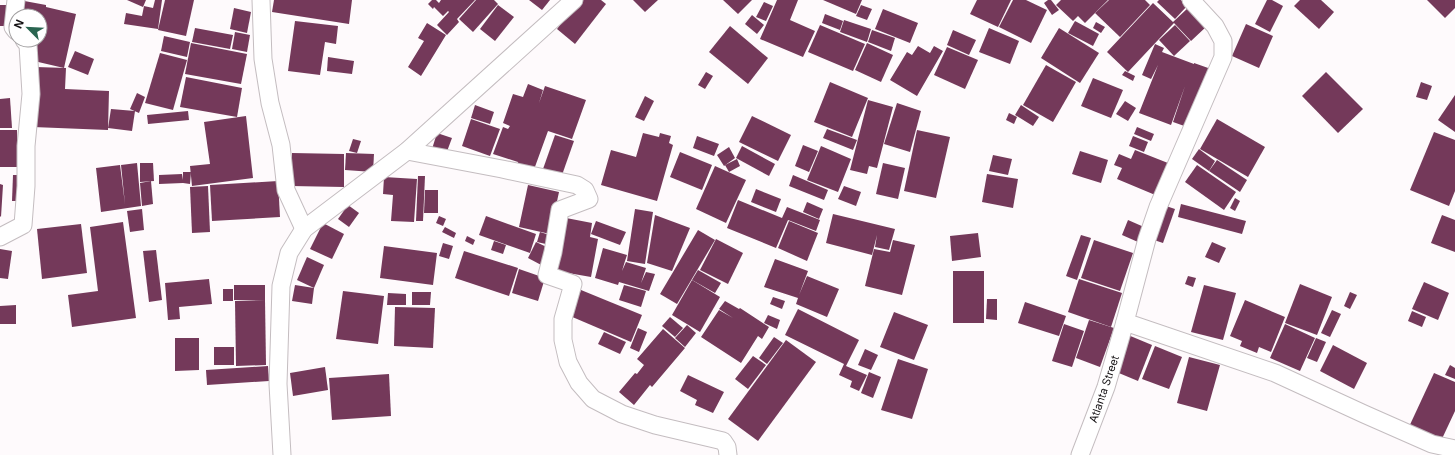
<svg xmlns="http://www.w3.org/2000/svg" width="1455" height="455" font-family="Inter,sans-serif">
	<rect width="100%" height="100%" fill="#fefafc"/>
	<!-- building -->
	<g fill="#74395a">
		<polygon points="19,0 46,5 46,7 76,14 64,68 34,61 38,40 40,40 43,20 40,20 40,16 24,16 16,14"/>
		<polygon points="127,0 146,0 143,7"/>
		<polygon points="155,0 162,0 158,29 124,24 126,13 142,16 144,6 153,8"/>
		<polygon points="165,0 194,0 186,36 158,30"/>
		<polygon points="274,0 352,0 349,24 272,12"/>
		<polygon points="432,0 436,0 439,3 441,0 475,0 457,19 459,22 447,35 437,25 449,12 448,11 443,16 434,7 433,9 428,4"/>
		<polygon points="476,0 494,0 498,4 473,32 459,19"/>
		<polygon points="529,0 550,0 542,10"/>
		<polygon points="579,0 601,0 606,4 575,44 557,29"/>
		<polygon points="633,0 658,0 645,12"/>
		<polygon points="723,0 752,0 738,14"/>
		<polygon points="777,0 798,0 790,20 815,31 803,57 760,39"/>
		<polygon points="823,0 862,0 856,14"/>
		<polygon points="977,0 1011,0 998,27 970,14"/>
		<polygon points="1013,0 1026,0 1047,10 1031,43 999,27"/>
		<polygon points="1048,0 1051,0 1059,10 1052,15 1044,3"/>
		<polygon points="1061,0 1108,0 1085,23 1078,16 1073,21 1056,5"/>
		<polygon points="1109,0 1145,0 1150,5 1120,37 1095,13"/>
		<polygon points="1159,0 1181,0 1187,6 1175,19 1157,2"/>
		<polygon points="1267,0 1272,0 1283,6 1270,32 1255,24"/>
		<polygon points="1300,0 1321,0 1334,12 1319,29 1294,6"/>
		<polygon points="1427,0 1455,0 1455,8 1445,18"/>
		<polygon points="764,2 773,6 766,21 756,17"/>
		<polygon points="1153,3 1173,22 1189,7 1207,26 1191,41 1174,23 1128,72 1107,52"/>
		<polygon points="0,5 9,5 8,15 6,15 5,26 0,26"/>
		<polygon points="498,5 514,17 495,41 480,29"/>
		<polygon points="861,5 872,9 867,20 856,16"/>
		<polygon points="234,8 251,12 247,33 230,29"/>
		<polygon points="883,9 918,23 910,43 875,29"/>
		<polygon points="825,14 843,21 840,30 822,23"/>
		<polygon points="752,15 764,25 757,34 745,24"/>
		<polygon points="844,20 871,29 867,42 840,32"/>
		<polygon points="295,21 338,26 336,44 325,42 320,75 288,71"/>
		<polygon points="1075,21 1099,34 1093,46 1068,33"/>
		<polygon points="1096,22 1105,27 1101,33 1093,28"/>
		<polygon points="427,23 446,35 421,76 408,67 424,41 418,38"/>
		<polygon points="1246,24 1273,36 1259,68 1232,56"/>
		<polygon points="820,25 865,44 853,71 808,52"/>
		<polygon points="1175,25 1190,41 1174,56 1159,40"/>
		<polygon points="730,26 768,58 748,84 709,52"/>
		<polygon points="195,28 233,35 230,49 192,42"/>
		<polygon points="989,28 1019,41 1010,64 979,52"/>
		<polygon points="1059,28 1099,53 1080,83 1041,58"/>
		<polygon points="872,30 895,38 891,51 868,42"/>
		<polygon points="953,30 976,40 969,55 947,45"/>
		<polygon points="235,32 250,35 247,52 232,49"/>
		<polygon points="164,36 190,42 187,57 161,51"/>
		<polygon points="191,43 247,54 241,84 185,74"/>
		<polygon points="867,43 893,55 881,82 855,70"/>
		<polygon points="1155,44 1164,48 1162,52 1194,64 1194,63 1211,69 1190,128 1173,122 1185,86 1171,125 1139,113 1158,65 1151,79 1142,75"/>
		<polygon points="918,46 930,53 934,46 943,51 917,96 890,80 907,52 912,55"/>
		<polygon points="947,47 978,60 965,89 934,75"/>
		<polygon points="75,51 94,59 88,75 68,67"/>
		<polygon points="160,53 187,60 173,110 145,103"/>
		<polygon points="328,57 354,61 352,74 327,71"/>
		<polygon points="1046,65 1076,82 1053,122 1023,105"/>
		<polygon points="36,67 66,68 65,89 109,91 108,130 33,127"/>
		<polygon points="1125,71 1135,76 1133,81 1122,75"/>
		<polygon points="706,72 713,76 705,89 698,85"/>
		<polygon points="1326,72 1363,109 1338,133 1302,96"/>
		<polygon points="186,77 242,88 237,117 180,107"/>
		<polygon points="1093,78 1123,90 1111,118 1081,106"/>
		<polygon points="830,82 868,98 852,137 814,122"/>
		<polygon points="1421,82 1432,86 1427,100 1416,97"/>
		<polygon points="528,84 543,90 539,103 545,86 586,100 572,139 548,131 532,175 516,169 518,162 493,154 503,127 508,129 510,126 503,123 513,94 523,97"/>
		<polygon points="137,93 145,97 139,113 130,109"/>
		<polygon points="1455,95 1455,132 1438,120"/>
		<polygon points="645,96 654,101 644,121 635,117"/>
		<polygon points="10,98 12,128 0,128 0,99"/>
		<polygon points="868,100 893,107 877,168 869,166 867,174 850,170"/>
		<polygon points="1125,101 1136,108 1128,121 1116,114"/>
		<polygon points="897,103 921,111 910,152 884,144"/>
		<polygon points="475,105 494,112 490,124 471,118"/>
		<polygon points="1021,105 1039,117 1033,126 1015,115"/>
		<polygon points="111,109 135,111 132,131 108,128"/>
		<polygon points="188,111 189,120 148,124 147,115"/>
		<polygon points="1009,113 1017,117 1014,124 1006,120"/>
		<polygon points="246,116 253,178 192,186 190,166 210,164 204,122"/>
		<polygon points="752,116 791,135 778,161 739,142"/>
		<polygon points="471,119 500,129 490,156 462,146"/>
		<polygon points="1217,119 1265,147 1248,177 1200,149"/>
		<polygon points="1137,127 1154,134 1151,141 1134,134"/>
		<polygon points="827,129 857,140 853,150 823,138"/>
		<polygon points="0,130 17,130 18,167 0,167"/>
		<polygon points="917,130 950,137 936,198 904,191"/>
		<polygon points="1434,132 1455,140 1455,191 1449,206 1410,190"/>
		<polygon points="437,133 452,138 446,154 432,149"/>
		<polygon points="643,133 659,137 660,133 671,136 669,143 673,145 657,201 601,185 611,150 636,157"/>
		<polygon points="555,135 574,141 562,175 543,169"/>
		<polygon points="697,136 719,144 714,156 693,148"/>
		<polygon points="1133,136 1148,142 1144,152 1129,146"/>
		<polygon points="353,139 361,141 357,153 349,151"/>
		<polygon points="803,145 818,151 809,172 795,166"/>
		<polygon points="742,146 775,164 769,176 736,158"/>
		<polygon points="821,146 851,159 838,192 807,180"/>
		<polygon points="729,147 735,158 724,166 717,155"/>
		<polygon points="1199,149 1215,161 1209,171 1192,159"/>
		<polygon points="1135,150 1173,165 1160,197 1117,179 1122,168 1114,165 1119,154 1131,159"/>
		<polygon points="1080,151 1108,160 1101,183 1072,174"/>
		<polygon points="680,152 712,165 702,190 670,177"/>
		<polygon points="292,153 344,154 344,187 291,186"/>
		<polygon points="346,153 374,154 373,172 345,170"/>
		<polygon points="993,155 1012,159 1008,175 989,171"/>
		<polygon points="737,159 740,166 729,172 725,165"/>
		<polygon points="1217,160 1247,180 1240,192 1209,171"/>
		<polygon points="137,163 141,206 101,212 96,168 120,165 125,204 121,165"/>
		<polygon points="140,163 153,163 154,181 140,182"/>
		<polygon points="883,163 905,168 898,199 876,194"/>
		<polygon points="1197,165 1236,192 1224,210 1185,182"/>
		<polygon points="715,166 746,180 726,223 696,209"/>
		<polygon points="183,172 191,172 190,184 183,183 159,184 159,175 182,174 183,180"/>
		<polygon points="987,174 1018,179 1013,208 982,202"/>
		<polygon points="13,175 22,175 21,201 12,201"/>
		<polygon points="793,175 828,190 824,200 789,186"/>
		<polygon points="418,176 425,176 423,221 416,221"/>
		<polygon points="384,177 417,179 414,222 391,221 393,195 383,194"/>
		<polygon points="151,181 153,204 142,206 140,183"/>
		<polygon points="278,181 280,217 212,221 210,185"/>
		<polygon points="0,184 3,185 1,217 0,216"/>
		<polygon points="528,185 559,192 550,234 519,227"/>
		<polygon points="208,186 210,232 192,233 190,187"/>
		<polygon points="844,186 861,192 856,206 838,199"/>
		<polygon points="756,189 781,199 776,212 751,202"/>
		<polygon points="425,190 438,190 438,213 424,213"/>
		<polygon points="1235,198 1240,201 1235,211 1230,208"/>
		<polygon points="738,200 782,218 787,207 820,220 816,231 788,220 776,248 727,228"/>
		<polygon points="807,202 823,209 819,219 803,212"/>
		<polygon points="1160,204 1175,209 1163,243 1148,238"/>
		<polygon points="1181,204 1246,221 1242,234 1178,217"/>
		<polygon points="348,205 359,213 349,227 338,219"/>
		<polygon points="142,209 144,230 130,232 127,211"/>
		<polygon points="635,209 653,212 645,264 627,261"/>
		<polygon points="833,214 895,229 889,250 875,247 877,235 872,255 826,243"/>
		<polygon points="655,215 690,228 672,271 647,263"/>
		<polygon points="1442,215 1455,220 1455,252 1431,243"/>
		<polygon points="439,216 446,219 443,226 436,223"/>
		<polygon points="486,216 536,234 530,253 479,235"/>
		<polygon points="561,217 592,223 590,237 598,239 591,277 551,270"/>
		<polygon points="1128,220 1144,227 1138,242 1122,235"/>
		<polygon points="596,221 626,232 620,245 591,234"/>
		<polygon points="789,221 818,233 807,261 778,248"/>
		<polygon points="123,222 136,318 72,327 68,295 98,291 90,227"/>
		<polygon points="323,223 344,234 332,259 310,249"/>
		<polygon points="81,224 87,273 42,279 37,229"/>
		<polygon points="445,227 456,233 454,238 442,232"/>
		<polygon points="698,230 715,240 677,304 660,294"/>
		<polygon points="540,232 553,236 550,245 537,242"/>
		<polygon points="978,233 981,257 952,261 950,236"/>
		<polygon points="1081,235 1091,238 1077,280 1066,276"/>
		<polygon points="467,236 475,240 473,245 465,241"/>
		<polygon points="716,239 743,253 728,284 700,270"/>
		<polygon points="893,240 915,245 902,295 865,286 874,249 890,252"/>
		<polygon points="1094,240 1133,253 1120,291 1081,278"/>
		<polygon points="494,241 506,245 503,254 491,250"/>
		<polygon points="536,242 553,250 545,267 528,258"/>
		<polygon points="1212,242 1226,248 1219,263 1205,257"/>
		<polygon points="443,243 453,246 449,259 439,256"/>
		<polygon points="384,246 437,253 433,285 380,278"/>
		<polygon points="603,248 627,255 625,261 624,261 625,261 622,271 626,262 646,268 641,283 646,272 655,274 649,291 619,282 618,285 595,278"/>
		<polygon points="0,249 12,251 8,279 0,278"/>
		<polygon points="156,250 162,300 149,302 143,251"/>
		<polygon points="464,251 518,268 509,296 455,278"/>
		<polygon points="307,257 324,265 314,288 297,280"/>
		<polygon points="775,259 808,271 799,295 807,276 839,289 827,317 796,304 798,298 764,287"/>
		<polygon points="519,269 545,278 538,301 512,293"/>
		<polygon points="698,270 721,283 715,293 692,280"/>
		<rect x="953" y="271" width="31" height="52"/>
		<polygon points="1188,276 1196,278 1193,287 1185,284"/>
		<polygon points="209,279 212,304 179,307 180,319 168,320 165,283"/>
		<polygon points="1079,279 1122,293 1111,327 1068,312"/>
		<polygon points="692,280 720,297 700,332 672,315"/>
		<polygon points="1424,282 1449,293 1438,320 1412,309"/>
		<polygon points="1300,284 1332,297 1317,335 1285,323"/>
		<rect x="234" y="285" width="31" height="15"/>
		<polygon points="295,285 314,288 312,304 292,301"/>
		<polygon points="624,285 646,291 641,307 619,300"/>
		<polygon points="1204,285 1236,293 1223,340 1191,332"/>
		<rect x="223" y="289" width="10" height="12"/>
		<polygon points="581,290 642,315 631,342 570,316"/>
		<polygon points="343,291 384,296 378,344 336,339"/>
		<polygon points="412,292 431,292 430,305 412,305"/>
		<polygon points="1350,292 1357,295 1350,309 1344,306"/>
		<polygon points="388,293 406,294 406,305 387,305"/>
		<polygon points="773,297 785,301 782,309 770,304"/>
		<polygon points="987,299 997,299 997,320 986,319"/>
		<polygon points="265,300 266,365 236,366 235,301"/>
		<polygon points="1245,300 1285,317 1271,352 1259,347 1257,353 1240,346 1242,341 1230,336"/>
		<polygon points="725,301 739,309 740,308 769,327 762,339 758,336 741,363 701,337 719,310 733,318 719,309"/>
		<polygon points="1025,302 1066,316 1059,336 1018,323"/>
		<polygon points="16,305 16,324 0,324 0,306"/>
		<polygon points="395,307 435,308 433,348 394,346"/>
		<polygon points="798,309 859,340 846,366 867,375 859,391 850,387 852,381 839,375 844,364 785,335"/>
		<polygon points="1332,310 1341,314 1330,337 1321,333"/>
		<polygon points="1412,311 1426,317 1422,327 1408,321"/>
		<polygon points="894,312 928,325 914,360 880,347"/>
		<polygon points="768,315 780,320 777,329 764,323"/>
		<polygon points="670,317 683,328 675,337 662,326"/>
		<polygon points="1089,320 1114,328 1100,367 1076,358"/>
		<polygon points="1064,324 1084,331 1072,367 1052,361"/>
		<polygon points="1285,324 1315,338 1300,371 1270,358"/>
		<polygon points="687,325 696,333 685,347 675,338"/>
		<polygon points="638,328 647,332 639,352 630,348"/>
		<polygon points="663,329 685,348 652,387 650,385 634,405 619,392 635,373 637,374 644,365 637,359"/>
		<polygon points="604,332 626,342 620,354 598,344"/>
		<polygon points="1128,335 1152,345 1138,381 1114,371"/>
		<polygon points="774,337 783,343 767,364 759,358"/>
		<polygon points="175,338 199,338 199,370 175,371"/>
		<polygon points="1316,338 1326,342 1317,362 1307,358"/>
		<polygon points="786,340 816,362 758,441 728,419"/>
		<polygon points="1333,345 1367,363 1354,389 1320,371"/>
		<polygon points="1155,346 1182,357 1169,389 1142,379"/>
		<rect x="214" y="347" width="20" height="18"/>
		<polygon points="865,349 878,355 871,370 858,365"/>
		<polygon points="753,356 766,365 748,389 735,379"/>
		<polygon points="1189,357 1220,365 1207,411 1177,403"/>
		<polygon points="898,359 928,369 912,419 881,410"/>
		<polygon points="1450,365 1455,368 1455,379 1445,375"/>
		<polygon points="268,366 269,381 207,385 206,370"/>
		<polygon points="325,367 328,390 293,396 290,373"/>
		<polygon points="869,372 881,377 873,398 861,393"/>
		<polygon points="1434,373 1455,382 1455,411 1440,443 1408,429"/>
		<polygon points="389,374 391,416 332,420 329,378"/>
		<polygon points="688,375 724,392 713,413 695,405 697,400 680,391"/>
	</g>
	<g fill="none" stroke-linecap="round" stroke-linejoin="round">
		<!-- minor casing -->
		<g stroke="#c4bdc0" stroke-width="19">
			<g id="minor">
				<polyline points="16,0 13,27 16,31"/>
				<polyline points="261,0 263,59 270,103 281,145 286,190 304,229"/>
				<polyline points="1191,0 1215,26 1223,41 1223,57 1158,207 1147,239 1125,322 1275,373 1364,414 1432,444 1455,449"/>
				<polyline points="407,151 502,169 577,185 585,190 589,199 560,210 553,252 547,275 573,284 563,319 563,340 568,362 579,383 593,399 622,414 655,425 723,441 727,447 728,455"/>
				<polyline points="0,237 23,225 26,186 26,146 31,94 28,45 24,40"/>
				<polyline points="282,455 278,384 281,286 289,253 304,229 407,151 574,0"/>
				<polyline points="1080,455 1106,387 1125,322"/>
			</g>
		</g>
		<!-- minor -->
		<use href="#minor" stroke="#fff" stroke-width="17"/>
	</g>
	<g text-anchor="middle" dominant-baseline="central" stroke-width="4" stroke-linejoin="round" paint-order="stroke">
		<!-- street labels -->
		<g font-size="11" fill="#131012" stroke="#fff">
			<text transform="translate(1104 389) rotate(-71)">Atlanta Street</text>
		</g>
	</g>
	<!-- north arrow -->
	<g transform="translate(28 28) rotate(294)"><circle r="19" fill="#ffffff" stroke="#a19fa0"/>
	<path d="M0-3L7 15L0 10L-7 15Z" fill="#296550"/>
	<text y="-6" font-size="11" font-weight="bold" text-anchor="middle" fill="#131012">N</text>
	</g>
</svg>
